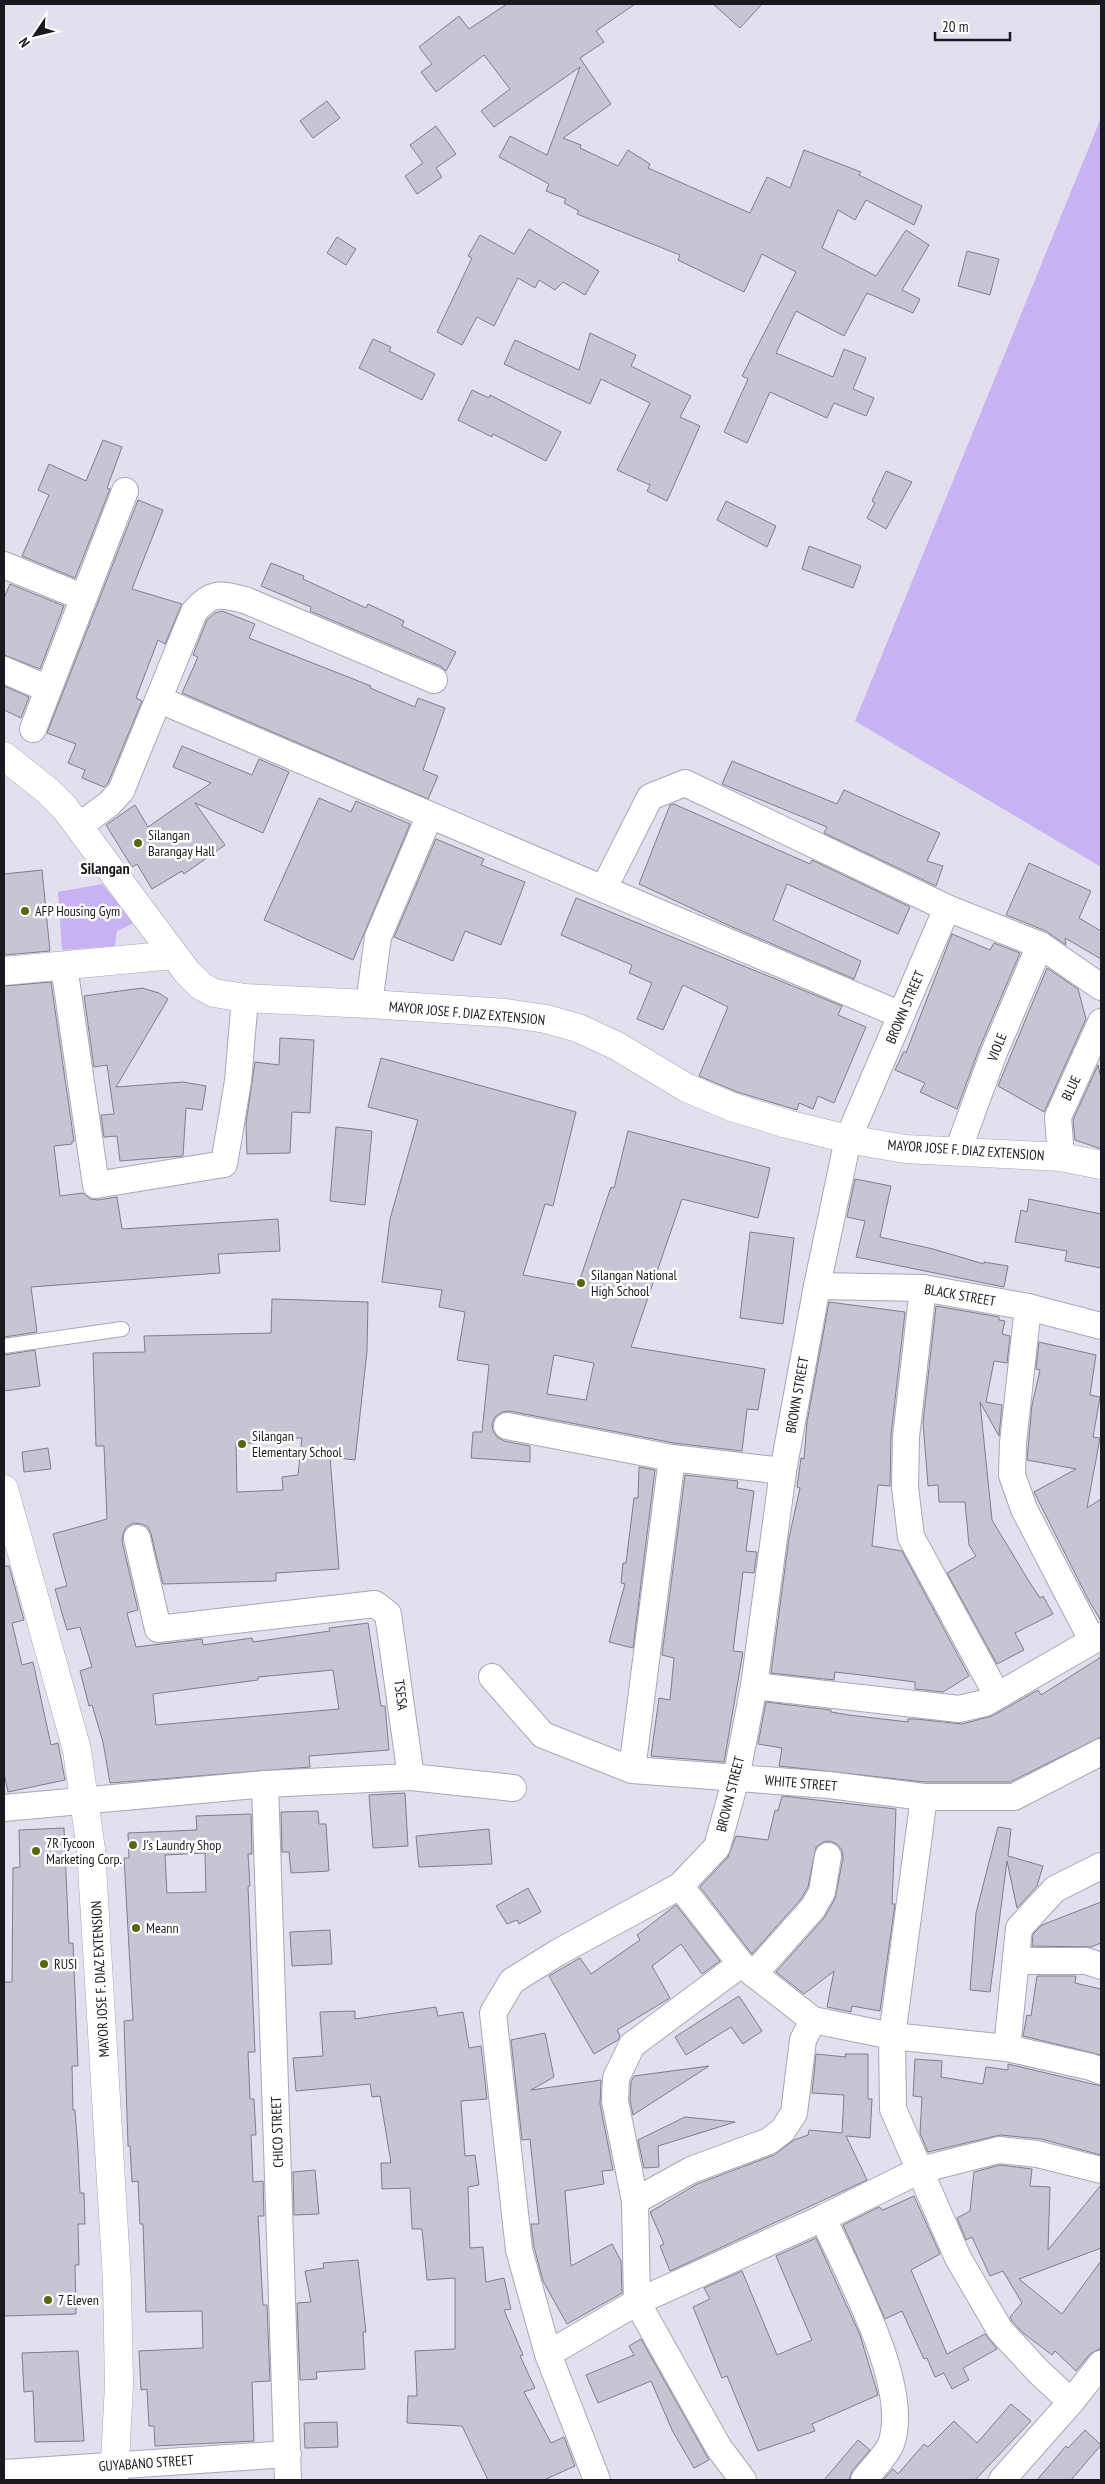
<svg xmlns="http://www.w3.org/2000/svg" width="1105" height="2484" font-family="'PT Sans Narrow',sans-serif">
	<rect width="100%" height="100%" fill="#e3dfef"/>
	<!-- green -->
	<g fill="#c7b2f3">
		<polygon points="1101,118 1101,867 855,721"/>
		<polygon points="102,884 134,923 117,931 115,946 62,950 58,892"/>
	</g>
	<!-- building -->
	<g fill="#c8c4d3" stroke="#817d8b" fill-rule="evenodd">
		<polygon points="507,4 635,4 596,31 604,42 580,58 611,104 563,138 581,145 580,148 618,166 628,150 650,164 648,168 750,213 767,177 790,188 804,150 861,172 859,175 922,206 914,225 866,200 855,220 838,210 822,248 876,276 906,230 929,245 902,290 920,299 913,313 867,293 844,336 796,311 776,353 833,377 844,349 866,358 853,389 874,398 866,416 834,403 827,418 770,392 747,443 724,432 748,379 742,376 796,272 762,254 744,292 678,260 680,255 577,214 579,211 564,203 566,199 546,191 549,184 499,157 510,136 547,155 580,67 494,127 481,111 510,89 484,55 436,92 421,72 432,64 419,47 459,16 469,29"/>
		<polygon points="713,4 762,4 740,28"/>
		<polygon points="327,101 340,118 313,138 300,121"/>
		<polygon points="436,126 456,154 436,168 442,177 417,194 405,176 423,163 410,145"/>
		<polygon points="529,229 599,271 585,295 563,282 555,290 539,280 535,288 518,278 494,326 477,317 462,345 437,332 472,258 468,256 480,235 514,254"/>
		<polygon points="337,237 356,249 346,265 327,253"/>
		<polygon points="967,251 999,259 990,295 958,286"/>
		<polygon points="590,333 636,355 631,366 691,396 680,417 700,426 667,501 647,491 650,485 617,470 650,403 601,379 590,404 504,364 515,340 579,370"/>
		<polygon points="373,339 391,347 389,351 435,374 422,400 359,368"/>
		<polygon points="472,390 489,398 490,395 561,432 546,461 493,434 492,437 458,420"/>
		<polygon points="103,440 122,447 107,488 110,489 75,578 22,556 49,495 38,490 49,464 86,481"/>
		<polygon points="886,471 912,482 886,529 867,518 875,503 872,501"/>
		<polygon points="138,500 163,510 132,589 182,604 165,644 158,640 136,698 142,701 108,783 104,787 82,778 85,770 68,763 76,744 47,733"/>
		<polygon points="726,501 776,526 767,547 717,520"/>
		<polygon points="809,546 861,566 853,588 802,569"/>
		<polygon points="271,563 304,576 303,579 366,608 368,604 404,621 402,626 456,652 446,671 440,666 310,611 311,607 261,586"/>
		<polygon points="10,584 64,606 40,669 4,655 4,598"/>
		<polygon points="222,611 255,624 249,638 371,686 370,688 415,707 418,698 445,708 423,770 438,776 428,799 182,693 198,657 193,655 207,620 215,613"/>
		<polygon points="4,686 29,697 21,718 4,710"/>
		<polygon points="182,746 252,775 259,759 289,772 263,833 195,803 225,845 184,874 182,871 152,889 137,864 132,867 106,825 135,805 148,827 211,783 173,767"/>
		<polygon points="732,761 837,804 844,790 940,833 927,861 943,866 936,886 824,833 827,827 722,784"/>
		<polygon points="319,798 351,812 356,801 410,824 353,960 264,920"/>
		<polygon points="674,804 810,864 812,860 910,907 898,934 787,884 773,920 861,961 854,979 730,926 639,884 670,805"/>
		<polygon points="436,839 484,859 481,865 525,882 501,945 465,931 453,961 394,937"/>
		<polygon points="1029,863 1091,891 1079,918 1101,931 1101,959 1065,938 1066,945 1046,931 1006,915"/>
		<polygon points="42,870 50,951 4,955 4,874"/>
		<polygon points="576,898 842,1006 838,1015 866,1027 834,1103 818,1096 813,1109 799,1103 797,1110 737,1092 699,1076 728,1007 683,985 663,1030 637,1019 652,983 629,973 632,965 561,935"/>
		<polygon points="952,934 990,950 994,943 1020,953 979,1049 957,1109 920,1092 925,1083 895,1070 904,1051 906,1053"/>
		<polygon points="1047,968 1078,989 1086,1019 1044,1112 998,1086"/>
		<polygon points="51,982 74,1141 72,1141 72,1144 54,1146 60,1196 83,1193 90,1199 98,1200 117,1197 122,1229 278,1219 280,1251 218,1254 220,1273 31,1287 37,1332 4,1337 4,986"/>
		<polygon points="142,988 159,993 168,999 116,1087 183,1082 206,1086 202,1110 186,1108 183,1156 120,1161 117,1136 104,1137 101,1115 114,1114 107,1065 94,1067 84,996"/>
		<polygon points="280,1038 314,1040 310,1113 292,1112 290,1153 247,1154 246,1123 255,1062 279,1065"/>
		<path d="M381,1058L576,1112L553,1206L545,1204L523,1275L578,1285L611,1187L614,1188L628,1131L770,1168L758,1218L682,1199L631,1347L765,1369L758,1410L747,1409L742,1451L674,1443L509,1411L502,1412L495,1417L492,1424L493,1431L497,1437L504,1441L530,1446V1462L471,1458L473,1432H482L489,1365L457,1360L465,1312L439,1307L442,1290L382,1282L390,1219L418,1120L368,1107ZM554,1355L594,1363L586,1400L547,1394Z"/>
		<polygon points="1098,1065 1101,1078 1101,1149 1075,1140 1073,1120"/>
		<polygon points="336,1127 372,1131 365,1205 330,1201"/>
		<polygon points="855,1179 891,1186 880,1237 933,1249 984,1264 984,1262 1008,1266 1004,1287 856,1257 865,1221 847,1217"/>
		<polygon points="1029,1199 1101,1214 1101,1268 1065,1261 1067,1251 1015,1242 1021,1210 1027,1212"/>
		<polygon points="750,1232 794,1238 783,1324 740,1318"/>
		<path d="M272,1299L368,1302L367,1351L355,1460L330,1457L339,1569L276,1573V1581L163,1584L151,1534L148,1527L142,1524L134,1523L126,1527L123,1534L122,1541L138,1610L127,1613L136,1647L202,1639L203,1645L252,1638L253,1642L330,1631L329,1628L368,1623L381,1706H385L389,1750L309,1756L310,1767L110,1783L103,1742L92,1705L89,1706L80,1671L92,1667L80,1627L67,1630L55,1589L67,1586L53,1534L107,1519L104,1446H96L93,1353L145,1352L144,1336L271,1333ZM255,1438H302L298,1475L282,1477L283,1490L237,1492L236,1443H255ZM333,1670L339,1709L156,1725L153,1694L258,1680V1677Z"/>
		<polygon points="829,1302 905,1312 891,1435 890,1486 878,1485 872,1546 902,1551 969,1676 943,1692 915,1689 915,1682 861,1675 835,1672 834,1680 771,1673 789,1538 800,1488 797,1487 801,1458 804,1459 807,1422"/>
		<polygon points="936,1306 999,1317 999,1320 1005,1321 1002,1334 1010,1336 1007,1363 994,1361 986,1402 1002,1405 999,1436 980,1402 992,1520 1030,1583 1040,1598 1043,1596 1053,1614 1015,1633 1024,1650 997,1664 947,1573 976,1556 969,1545 965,1502 939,1502 938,1485 928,1486 923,1422"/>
		<polygon points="1039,1342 1096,1355 1090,1395 1100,1397 1093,1437 1100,1438 1087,1508 1101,1499 1101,1621 1088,1599 1034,1492 1076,1469 1027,1460 1032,1405 1040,1370 1036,1369"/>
		<polygon points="35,1350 40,1386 4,1391 4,1355"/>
		<polygon points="48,1448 51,1469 24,1472 22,1452"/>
		<polygon points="639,1467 655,1470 633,1648 609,1642 625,1584 621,1583 623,1563 626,1563 634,1498 638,1498"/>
		<polygon points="685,1475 738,1481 737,1488 754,1491 746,1551 757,1552 754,1573 743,1572 733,1651 743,1652 724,1762 651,1756 659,1698 670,1700 674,1658 662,1655"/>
		<polygon points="4,1566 9,1566 24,1620 12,1623 22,1665 33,1662 51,1745 58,1743 65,1780 8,1792 4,1773"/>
		<polygon points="1101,1657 1101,1737 1010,1782 925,1782 779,1766 782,1748 758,1744 766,1702 831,1710 831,1712 849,1715 908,1722 908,1719 916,1719 962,1724 992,1716 1038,1690 1041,1695"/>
		<polygon points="405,1793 408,1846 373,1848 369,1795"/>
		<polygon points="782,1796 896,1809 892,1904 895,1904 880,2011 852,2006 851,2012 827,2007 834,1971 804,1994 776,1972 824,1918 835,1899 843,1858 842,1850 837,1844 830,1841 823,1842 816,1847 808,1887 801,1899 752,1954 700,1887 728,1857 736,1836 768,1840 775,1810 778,1811"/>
		<polygon points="318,1811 319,1824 326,1824 329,1871 291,1873 289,1852 282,1852 281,1812"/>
		<path d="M251,1814L252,1854H248L250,1886L248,1887L255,2052H248L250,2099H254L256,2135H251L253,2182L263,2181L264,2216H258L263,2305H267L270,2381L252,2382L254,2441L155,2446L154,2426H149L147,2389L141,2390L139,2351L203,2348L202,2311L146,2312L143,2224H140L138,2181L132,2182L130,2146H128L124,2021L133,2020L124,1858H129L128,1833L197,1830L196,1816ZM205,1853L206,1892L167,1893L165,1855Z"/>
		<polygon points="998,1827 1011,1829 1008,1856 1043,1866 1037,1886 1017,1908 1007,1861 990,1992 970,1990 976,1913"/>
		<polygon points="64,1828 69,1943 73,1943 78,2066 72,2066 73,2110 75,2110 78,2150 80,2193 84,2193 85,2224 78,2224 79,2265 75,2265 76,2314 4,2316 4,1982 12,1982 13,1868 20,1867 19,1830"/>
		<polygon points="489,1829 492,1864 419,1867 416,1836"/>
		<polygon points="528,1888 541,1912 519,1924 517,1920 507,1924 496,1906"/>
		<polygon points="1101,1902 1101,1943 1091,1947 1032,1946 1033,1934 1042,1925"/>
		<polygon points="676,1905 720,1961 702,1974 681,1944 652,1966 670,1998 617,2030 620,2036 618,2040 594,2054 549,1976 580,1958 591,1974 640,1940 637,1935"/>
		<polygon points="330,1930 332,1964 292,1966 290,1932"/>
		<polygon points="1037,1976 1076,1976 1075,1983 1101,1989 1101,2055 1023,2036 1027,2015 1031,2016"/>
		<polygon points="739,1996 762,2031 743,2044 731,2027 686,2055 675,2037"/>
		<polygon points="436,2007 438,2016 463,2012 469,2048 481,2046 487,2099 461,2101 465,2156 475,2155 479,2185 468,2187 470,2248 483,2247 486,2282 504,2278 511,2309 504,2310 523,2355 520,2356 535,2388 524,2392 551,2443 564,2437 575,2466 544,2480 488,2480 462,2426 407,2423 408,2396 417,2396 415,2351 455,2349 455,2278 427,2280 422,2229 412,2229 410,2188 382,2189 381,2163 391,2163 380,2096 372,2097 370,2084 296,2091 293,2058 323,2056 320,2012 355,2011 355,2019"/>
		<polygon points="545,2033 554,2077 531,2090 601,2080 600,2104 613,2170 602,2171 604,2184 565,2191 571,2266 612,2244 621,2261 622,2293 567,2324 543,2281 534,2247 531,2224 539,2224 530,2139 522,2140 511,2040"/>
		<polygon points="816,2054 846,2057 845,2054 868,2054 868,2099 872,2099 870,2138 846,2136 867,2180 670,2271 660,2246 664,2244 650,2212 697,2184 774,2155 794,2140 808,2135 809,2130 842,2133 844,2095 812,2093"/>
		<polygon points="915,2059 942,2061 941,2077 983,2084 986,2067 1008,2070 1008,2064 1101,2086 1101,2155 1041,2139 1000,2135 928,2152 920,2133 922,2097 913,2096"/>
		<polygon points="709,2066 633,2115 630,2100 631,2082 634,2076"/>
		<polygon points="685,2117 735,2122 658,2146 659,2167 644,2168 638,2140"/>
		<polygon points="1000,2165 1032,2169 1030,2186 1050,2187 1048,2250 1101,2185 1101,2248 1019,2279 1062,2314 1101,2261 1101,2348 1090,2354 1076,2371 1055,2351 1052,2355 1023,2333 1012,2321 1010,2317 1022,2303 1003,2271 990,2276 972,2237 966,2240 957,2218 970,2211 974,2172"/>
		<polygon points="315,2170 319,2214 294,2215 293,2172"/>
		<polygon points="914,2196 940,2254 911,2270 947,2354 985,2334 997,2349 963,2368 969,2380 952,2389 944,2373 935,2377 927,2358 924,2359 902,2311 885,2319 843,2225 879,2207 883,2210"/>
		<polygon points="816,2238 860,2335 878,2395 812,2424 815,2431 758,2451 727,2376 722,2378 693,2307 710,2299 704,2288 742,2271 777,2355 812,2340 776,2256"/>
		<polygon points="358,2260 366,2332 363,2332 365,2369 316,2372 317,2379 300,2380 297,2303 311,2302 305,2271 324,2268 323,2263"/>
		<polygon points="641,2339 709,2460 694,2468 672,2430 651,2381 598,2403 586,2375 634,2355 629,2346"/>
		<polygon points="78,2351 84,2441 35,2442 33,2391 24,2392 22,2353"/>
		<polygon points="1011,2404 1031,2421 975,2480 883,2480 893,2469 898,2474 924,2444 928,2447 954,2421 977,2443"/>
		<polygon points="337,2422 338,2447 305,2448 304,2423"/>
		<polygon points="1085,2430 1101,2445 1071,2480 1037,2480 1066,2446 1068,2448"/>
		<polygon points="858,2440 870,2450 852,2471 849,2480 824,2480"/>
	</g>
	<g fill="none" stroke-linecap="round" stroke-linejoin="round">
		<!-- service casing -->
		<g stroke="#aaa6b5" stroke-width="16">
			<polyline id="service" points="4,1346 122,1329"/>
		</g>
		<!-- minor casing -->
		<g stroke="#aaa6b5" stroke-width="28">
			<g id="minor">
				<polyline points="4,565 82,597"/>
				<polyline points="4,670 48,689"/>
				<path d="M160,700C406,807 654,910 901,1015"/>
				<polyline points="33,729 125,491"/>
				<path d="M79,826L109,804L121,791L194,612C212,591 220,594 245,600L434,680"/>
				<polyline points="604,888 650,797 685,783 947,908 1040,945 1101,987"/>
				<polyline points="64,966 96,1185 224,1164 238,1081 245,998"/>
				<polyline points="369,1004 378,937 429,817"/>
				<polyline points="958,1151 993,1055 1040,945"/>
				<polyline points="1061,1157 1058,1117 1101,1022"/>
				<polyline points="817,1286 923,1288 1028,1307 1101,1326"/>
				<polyline points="923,1288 906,1437 905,1487 911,1537 997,1695"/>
				<polyline points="1028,1307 1013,1443 1012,1475 1024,1509 1092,1640"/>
				<polyline points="507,1426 672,1458 783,1471"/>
				<polyline points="492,1677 543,1735 632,1770 829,1785 924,1797 1014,1797 1101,1752"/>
				<polyline points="754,1686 959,1709 985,1703 1101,1636"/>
				<polyline points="632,1770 672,1458"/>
				<polyline points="411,1777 513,1788"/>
				<polyline points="265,1784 288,2480"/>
				<polyline points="924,1797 892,2036 893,2109 958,2258 1000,2330 1038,2371 1071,2402"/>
				<polyline points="4,1808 265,1784 411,1777 388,1614 375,1604 158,1629 137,1538"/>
				<polyline points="680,1886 741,1964 813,2020 892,2036 1007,2048 1091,2067 1101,2071"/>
				<polyline points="1016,1961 1086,1961 1101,1966"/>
				<polyline points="741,1964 632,2045 616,2078 615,2101 635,2201 637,2302 719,2448 743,2480"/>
				<polyline points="754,1974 813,1908 822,1892 828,1856"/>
				<polyline points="1007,2048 1019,1928 1055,1889 1101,1866"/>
				<polyline points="635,2201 691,2170 769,2141 783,2130 794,2113 803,2040 813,2020"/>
				<path d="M823,2218C847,2272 912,2387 891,2444C886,2456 872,2469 864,2480"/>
				<polyline points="548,2354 637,2302 823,2218 920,2170 999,2150 1037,2154 1101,2170"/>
				<polyline points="4,2473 288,2454"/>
				<polyline points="597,2480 548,2354 519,2250 493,2013 512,1981 557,1953 680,1886 717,1847 736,1778 754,1686 783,1471 817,1286 848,1139 947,908"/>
				<polyline points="1002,2480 1071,2402 1101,2364"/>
			</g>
		</g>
		<!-- tertiary casing -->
		<g stroke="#aaa6b5" stroke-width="29">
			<g id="tertiary">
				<polyline points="4,756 48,791 64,807 187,972 201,986 214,993 245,998 369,1004 506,1013 546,1019 578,1028 617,1046 687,1088 732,1107 787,1124 848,1139 905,1149 1061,1157 1101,1165"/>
				<polyline points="4,971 174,955"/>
				<polyline points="4,1489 77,1750 91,1850 117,2281 119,2385 114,2480"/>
			</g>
		</g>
		<!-- service -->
		<use href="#service" stroke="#fff" stroke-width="14"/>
		<!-- minor -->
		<use href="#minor" stroke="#fff" stroke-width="26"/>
		<!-- tertiary -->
		<use href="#tertiary" stroke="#fff" stroke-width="28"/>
	</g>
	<!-- markers -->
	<g fill="#58670e" stroke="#fff" stroke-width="2">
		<circle cx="138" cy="843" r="5"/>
		<circle cx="25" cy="911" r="5"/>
		<circle cx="581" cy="1283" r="5"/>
		<circle cx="242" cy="1444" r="5"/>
		<circle cx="133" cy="1845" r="5"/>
		<circle cx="36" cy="1851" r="5"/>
		<circle cx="136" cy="1928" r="5"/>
		<circle cx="44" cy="1964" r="5"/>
		<circle cx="48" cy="2300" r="5"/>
	</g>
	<g text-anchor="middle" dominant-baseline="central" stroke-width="5" stroke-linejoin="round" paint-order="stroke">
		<!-- poi labels -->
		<g font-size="14" fill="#1b191f" stroke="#fff" text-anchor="start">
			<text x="148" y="835">Silangan<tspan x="148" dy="16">Barangay Hall</tspan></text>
			<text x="35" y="911">AFP Housing Gym</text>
			<text x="591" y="1275">Silangan National<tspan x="591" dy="16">High School</tspan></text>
			<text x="252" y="1436">Silangan<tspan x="252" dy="16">Elementary School</tspan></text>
			<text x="46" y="1843">7R Tycoon<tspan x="46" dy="16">Marketing Corp.</tspan></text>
			<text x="143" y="1845">J's Laundry Shop</text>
			<text x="146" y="1928">Meann</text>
			<text x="54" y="1964">RUSI</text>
			<text x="58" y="2300">7 Eleven</text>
		</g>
		<!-- street labels -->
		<g font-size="14" fill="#1b191f" stroke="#fff">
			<text transform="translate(905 1007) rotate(-67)">BROWN STREET</text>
			<text transform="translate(467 1013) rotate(5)">MAYOR JOSE F. DIAZ EXTENSION</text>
			<text transform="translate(997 1047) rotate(-68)">VIOLE</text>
			<text transform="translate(1071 1088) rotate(-65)">BLUE</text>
			<text transform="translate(966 1150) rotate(4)">MAYOR JOSE F. DIAZ EXTENSION</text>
			<text transform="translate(960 1295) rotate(10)">BLACK STREET</text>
			<text transform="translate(797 1395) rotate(-80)">BROWN STREET</text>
			<text transform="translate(401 1695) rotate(83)">TSESA</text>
			<text transform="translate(801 1783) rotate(5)">WHITE STREET</text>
			<text transform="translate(730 1794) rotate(-76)">BROWN STREET</text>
			<text transform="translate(100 1979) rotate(-93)">MAYOR JOSE F. DIAZ EXTENSION</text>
			<text transform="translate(277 2132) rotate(-92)">CHICO STREET</text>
			<text transform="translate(146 2463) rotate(-4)">GUYABANO STREET</text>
		</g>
		<!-- quarter labels -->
		<g font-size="16" font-weight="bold" fill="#1b191f" stroke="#fff">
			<text x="105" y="868">Silangan</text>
		</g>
	</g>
	<!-- border -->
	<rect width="1105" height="2484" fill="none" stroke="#1b191f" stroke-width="10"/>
	<!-- north arrow -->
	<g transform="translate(35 35) rotate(235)" stroke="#ffffff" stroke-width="4" paint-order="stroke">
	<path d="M0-4L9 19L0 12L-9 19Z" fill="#1b191f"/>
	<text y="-8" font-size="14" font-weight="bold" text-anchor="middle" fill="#1b191f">N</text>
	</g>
	<!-- scale -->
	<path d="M935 32v8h75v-8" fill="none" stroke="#1b191f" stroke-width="2.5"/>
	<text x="942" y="32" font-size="15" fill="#1b191f" stroke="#ffffff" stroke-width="4" paint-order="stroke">20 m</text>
</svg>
